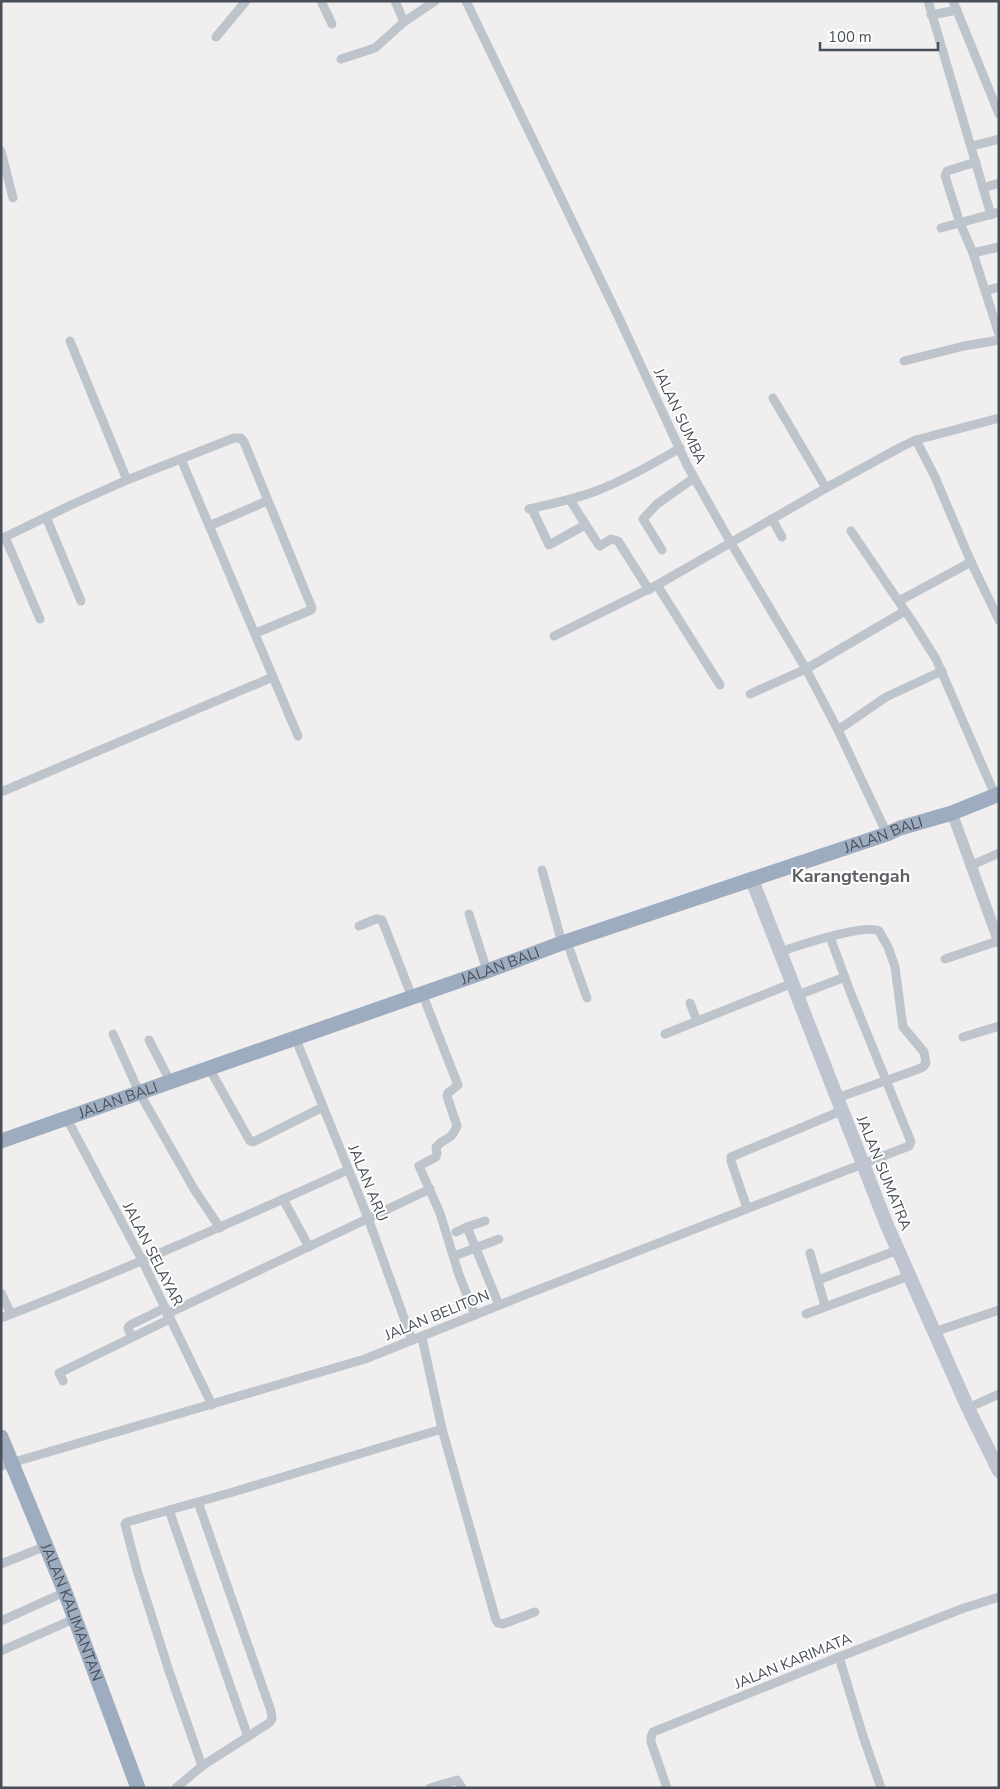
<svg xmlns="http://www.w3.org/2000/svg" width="1000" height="1789" font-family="'Nunito Sans',sans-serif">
	<rect width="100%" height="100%" fill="#f0eeee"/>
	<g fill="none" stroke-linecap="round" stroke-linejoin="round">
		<!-- minor -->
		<g stroke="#bec4cb" stroke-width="9">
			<polyline points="321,1 332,24"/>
			<polyline points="395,1 404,22"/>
			<polyline points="466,1 619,318 687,465 731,543 806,669 838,730 887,834"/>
			<polyline points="928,1 991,215"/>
			<polyline points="953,1 999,114"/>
			<polyline points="931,15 957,10"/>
			<polyline points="216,37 246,1"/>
			<polyline points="341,59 375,48 404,22 435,1"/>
			<polyline points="972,146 999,139"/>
			<polyline points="1,151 13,198"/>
			<polyline points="976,162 947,171 945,176 960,223 973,253 999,334"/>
			<polyline points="983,188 999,183"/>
			<polyline points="941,228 999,212"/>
			<polyline points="973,253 999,247"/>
			<polyline points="985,291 999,287"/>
			<polyline points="904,361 964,346 999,340"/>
			<polyline points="773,398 826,488"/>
			<polyline points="916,440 935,477 971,562 999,620"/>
			<polyline points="127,480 234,438 241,438 244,442 312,608 311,610 256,633"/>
			<polyline points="570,500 598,544 600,546 611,539 618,541 649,590"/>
			<path d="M529,509C551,504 575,499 596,491C625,480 653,464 680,448"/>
			<polyline points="532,509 549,545 585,525"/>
			<polyline points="46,517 81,601"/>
			<polyline points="772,519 782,537"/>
			<polyline points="209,526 267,501"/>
			<polyline points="851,531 914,624 936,659 995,795"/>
			<polyline points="5,537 40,619"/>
			<polyline points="1,539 71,505 127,480 70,341"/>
			<polyline points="662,550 643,519 657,504 694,478"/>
			<polyline points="657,585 720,685"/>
			<polyline points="899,601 971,562"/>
			<polyline points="554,636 657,585 826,488 901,447 916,440 999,418"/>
			<polyline points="273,677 298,736"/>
			<polyline points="750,694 806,669 905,611"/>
			<polyline points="838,730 886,697 942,671"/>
			<polyline points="1,792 273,677 181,459"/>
			<polyline points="970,866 999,853"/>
			<polyline points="542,870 562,943"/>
			<polyline points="469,914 487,971"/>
			<polyline points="359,926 376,919 382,920 412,997"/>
			<polyline points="567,942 587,998"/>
			<path d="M780,952C797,946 865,923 879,931L888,947L895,967L903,1027L924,1052L926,1063L923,1067L916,1070L837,1098"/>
			<polyline points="945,959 998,941"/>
			<path d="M422,993L456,1080L458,1085L448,1093L447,1096L457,1126C450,1143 445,1136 436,1147L437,1153L436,1157L419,1166L440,1213L459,1275L475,1315"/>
			<polyline points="798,995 845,977"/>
			<polyline points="690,1003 697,1021"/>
			<polyline points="113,1034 139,1092 194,1189 220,1228"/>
			<polyline points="665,1034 793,983"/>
			<polyline points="295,1037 368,1218 412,1340"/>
			<polyline points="963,1037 999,1026"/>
			<polyline points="149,1040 170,1081"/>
			<polyline points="209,1068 250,1141 253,1142 323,1107"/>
			<polyline points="66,1117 142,1260 212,1405"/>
			<polyline points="283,1199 309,1247"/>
			<polyline points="747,1208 731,1161 731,1157 841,1111"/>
			<polyline points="485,1221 467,1227 499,1305"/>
			<polyline points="456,1232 467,1227"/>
			<polyline points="810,1253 825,1306"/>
			<polyline points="457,1255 499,1239"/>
			<polyline points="818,1280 898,1250"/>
			<polyline points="1,1293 11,1314"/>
			<polyline points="167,1314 430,1189"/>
			<polyline points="806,1314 909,1276"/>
			<path d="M1,1318C118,1273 233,1222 348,1170"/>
			<polyline points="934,1332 999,1310"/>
			<polyline points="130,1333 128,1328 130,1325 165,1308"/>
			<polyline points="63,1381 59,1373 170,1319"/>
			<polyline points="968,1408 999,1394"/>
			<polyline points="442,1429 496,1620 498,1623 503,1624 535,1612"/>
			<polyline points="1,1466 365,1359 527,1294 909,1146 911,1142 851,994 830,937"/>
			<polyline points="169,1510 248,1737"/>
			<polyline points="1,1564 46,1546"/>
			<polyline points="1,1621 65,1592"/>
			<polyline points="1,1651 74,1619"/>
			<polyline points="839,1657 863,1736 881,1788"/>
			<polyline points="202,1766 169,1671 137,1570 125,1524 127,1522 233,1492 442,1429 422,1338"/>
			<polyline points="176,1788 202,1766 269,1723 272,1719 271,1711 198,1502"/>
			<polyline points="430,1788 457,1780 462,1788"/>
			<polyline points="667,1788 651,1742 651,1737 653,1732 839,1657 964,1608 999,1597"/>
		</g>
		<!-- tertiary -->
		<polyline stroke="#bec4cb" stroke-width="11" points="952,813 999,942"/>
		<!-- secondary -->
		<polyline stroke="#bec5d0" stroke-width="14" points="752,880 886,1223 968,1408 999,1471"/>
		<!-- trunk -->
		<g stroke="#9eacc0" stroke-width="15">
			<path id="s1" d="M1,1141L487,971L562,943L887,834L900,828L952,813L999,794"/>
			<path id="s2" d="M1,1437L65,1592L138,1788"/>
		</g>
	</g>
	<g text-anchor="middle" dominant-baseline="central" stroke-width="4" stroke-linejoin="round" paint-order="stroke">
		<!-- street labels -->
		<g font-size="15" fill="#484f59" stroke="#fff">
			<text transform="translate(680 416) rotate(65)">JALAN SUMBA</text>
			<text stroke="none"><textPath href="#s1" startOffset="934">JALAN BALI</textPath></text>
			<text stroke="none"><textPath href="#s1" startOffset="529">JALAN BALI</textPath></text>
			<text stroke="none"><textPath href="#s1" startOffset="124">JALAN BALI</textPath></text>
			<text transform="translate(884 1173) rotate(68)">JALAN SUMATRA</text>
			<text transform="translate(368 1183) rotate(68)">JALAN ARU</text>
			<text transform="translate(153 1254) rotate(63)">JALAN SELAYAR</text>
			<text transform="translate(437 1315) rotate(-22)">JALAN BELITON</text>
			<text stroke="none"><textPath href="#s2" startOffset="189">JALAN KALIMANTAN</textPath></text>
			<text transform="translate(793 1661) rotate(-22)">JALAN KARIMATA</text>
		</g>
		<!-- quarter labels -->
		<g font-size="18" font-weight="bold" fill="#5b5e62" stroke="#fff">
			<text x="851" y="876">Karangtengah</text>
		</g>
	</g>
	<!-- border -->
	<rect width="1000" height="1789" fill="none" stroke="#484f59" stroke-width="5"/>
	<!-- scale -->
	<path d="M820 42v8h118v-8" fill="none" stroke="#484f59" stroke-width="2.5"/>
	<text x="828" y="42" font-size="15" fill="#484f59" stroke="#ffffff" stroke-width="4" paint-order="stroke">100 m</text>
</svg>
